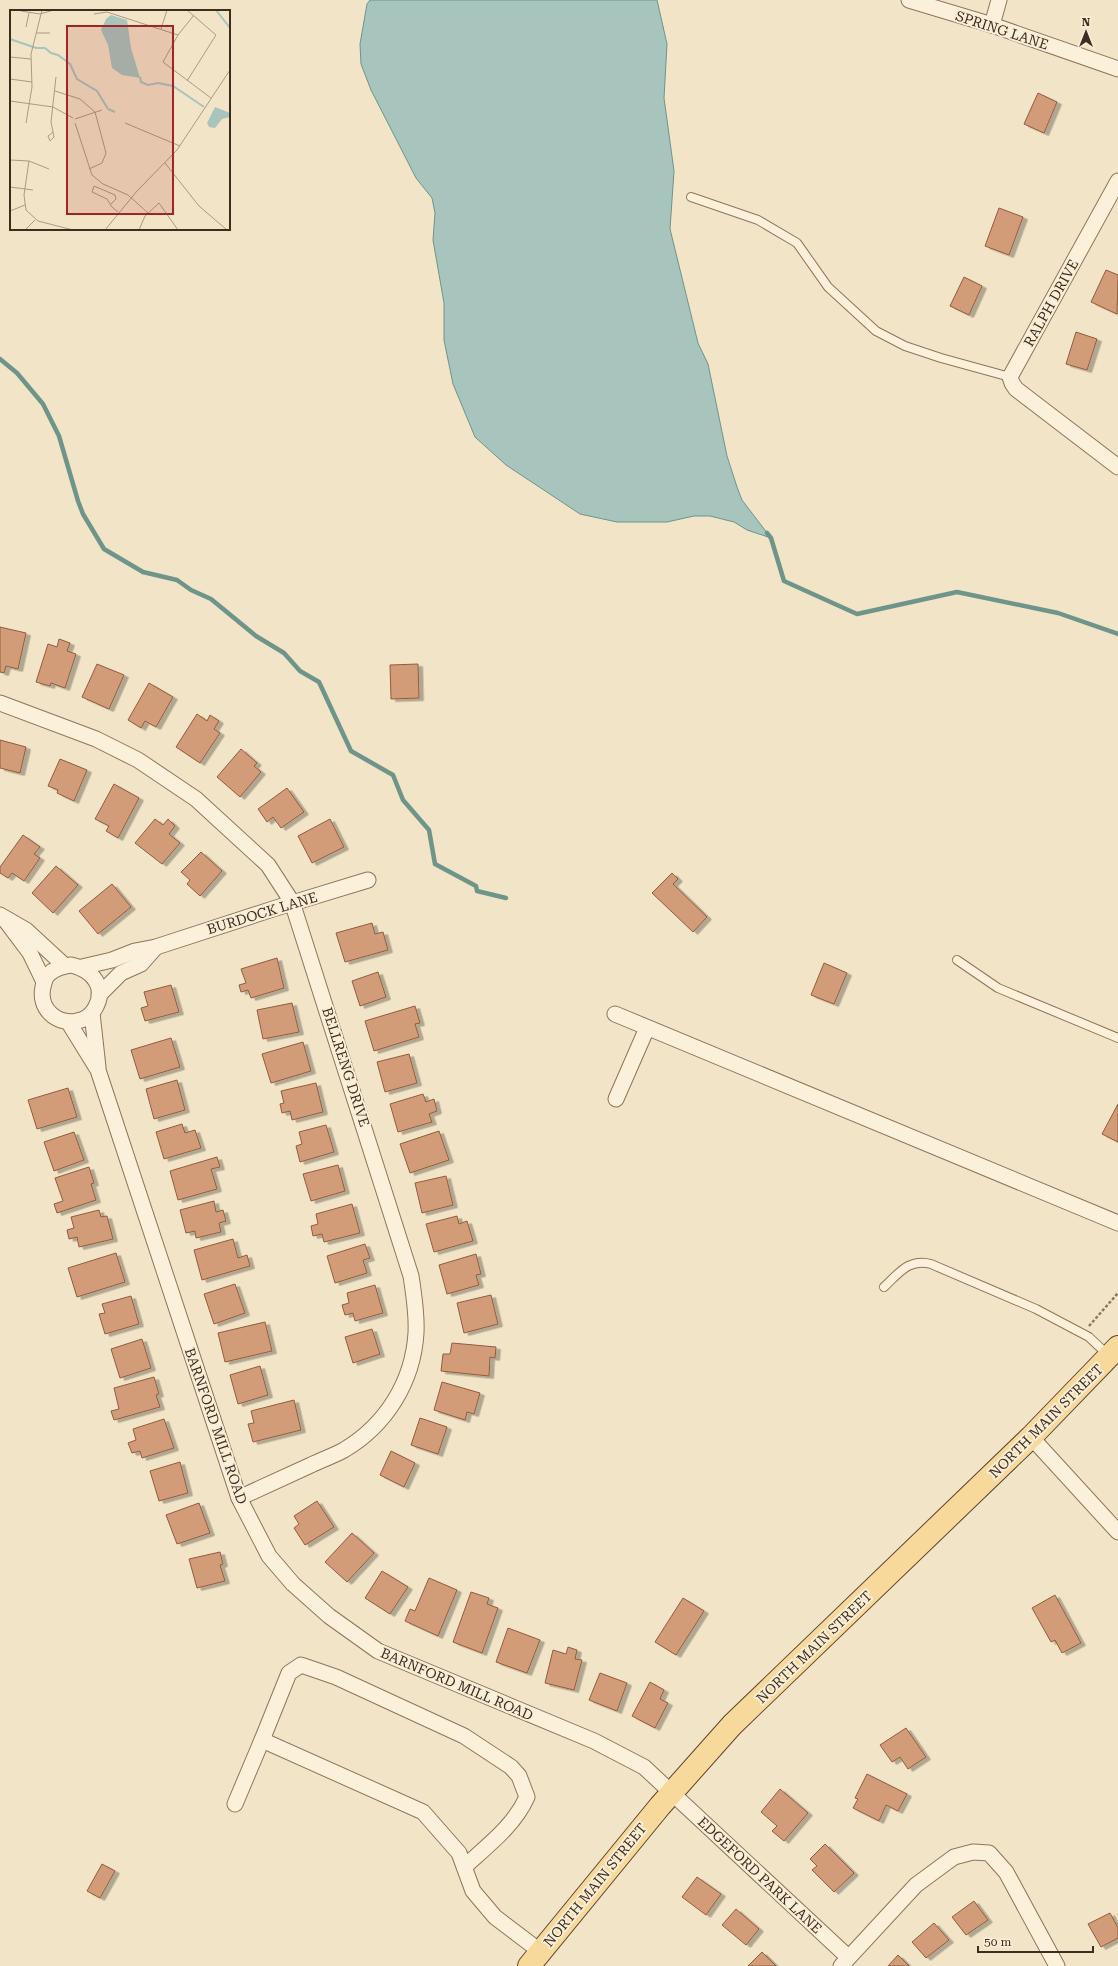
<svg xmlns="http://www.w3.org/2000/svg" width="1118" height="1966" font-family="'Roboto Serif',serif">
	<defs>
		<filter id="shadow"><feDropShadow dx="4.5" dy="2.5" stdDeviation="0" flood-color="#0004"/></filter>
	</defs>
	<rect width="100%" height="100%" fill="#f2e4c6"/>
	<!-- water -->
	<polygon fill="#a7c5bc" stroke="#6d958a" points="370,0 657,0 667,44 664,98 674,171 670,229 698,343 708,364 727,456 737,487 742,500 771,538 747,530 734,522 710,516 694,516 667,522 617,522 580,514 506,465 475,437 453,384 444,340 444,303 433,240 435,213 432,198 416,178 371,90 361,64 360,44 367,4"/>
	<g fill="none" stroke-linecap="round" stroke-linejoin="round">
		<!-- stream -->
		<g stroke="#6d958a" stroke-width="4.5">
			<polyline points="0,359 17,373 43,404 59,436 78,501 83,514 104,549 143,572 177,580 191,590 211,599 256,636 284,653 300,671 319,682 351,751 393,775 403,800 429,830 435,864 476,886 477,891 506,898"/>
			<polyline points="767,533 771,538 784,581 857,614 957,592 1058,613 1118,634"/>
		</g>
	</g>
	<!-- building -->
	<g fill="#d39c79" stroke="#905c3d" filter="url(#shadow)">
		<polygon points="1038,93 1057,102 1044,133 1024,124"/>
		<polygon points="999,208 1023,217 1009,255 985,246"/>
		<polygon points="1106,270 1118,275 1117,314 1091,302"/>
		<polygon points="964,277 982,286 969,315 950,306"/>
		<polygon points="1076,332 1097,339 1087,370 1066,364"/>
		<polygon points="0,627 26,633 18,669 6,666 4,673 0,672"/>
		<polygon points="59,639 70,643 67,651 76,654 65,688 51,683 50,686 36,682 48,644 57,647"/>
		<polygon points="97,664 124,675 109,709 82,697"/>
		<polygon points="418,664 419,698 391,699 390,665"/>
		<polygon points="149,683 173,697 156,727 145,721 141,728 128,720"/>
		<polygon points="197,714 207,721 210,715 219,721 214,729 220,733 200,763 176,747"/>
		<polygon points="0,740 26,747 20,773 0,768"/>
		<polygon points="241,749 257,763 254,766 261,772 240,797 217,777"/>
		<polygon points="60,759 87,770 74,801 57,793 58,790 48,786"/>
		<polygon points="114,784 139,798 118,838 106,831 109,826 95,819"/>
		<polygon points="287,788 304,812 281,828 273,817 267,822 258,809"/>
		<polygon points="155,819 163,825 168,819 175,826 169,834 180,843 162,864 135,843"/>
		<polygon points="330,819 344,847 312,863 298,836"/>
		<polygon points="23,835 40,847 34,854 40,858 24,881 12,873 8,878 0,873 0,867"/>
		<polygon points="201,852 222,871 200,896 187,884 190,880 181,872"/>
		<polygon points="56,866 78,885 53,913 32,893"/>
		<polygon points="672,873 678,879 673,884 707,917 693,932 652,893"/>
		<polygon points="112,884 131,907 98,934 79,911"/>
		<polygon points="372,923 375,934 383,932 388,950 345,962 336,933"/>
		<polygon points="277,958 284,988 251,998 248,990 241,992 239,985 246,983 241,969"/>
		<polygon points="824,963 847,973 834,1004 811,995"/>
		<polygon points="378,972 386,997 360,1006 352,981"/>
		<polygon points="171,985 179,1012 145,1021 141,1008 148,1006 144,992"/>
		<polygon points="292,1003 299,1032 263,1039 257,1010"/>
		<polygon points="415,1006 420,1023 415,1024 419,1037 374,1051 365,1021"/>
		<polygon points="171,1038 180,1067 140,1079 131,1050"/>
		<polygon points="303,1042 311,1071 271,1083 262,1054"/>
		<polygon points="409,1054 417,1083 385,1092 377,1062"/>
		<polygon points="177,1080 185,1110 154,1119 146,1089"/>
		<polygon points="316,1083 323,1112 292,1120 290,1111 282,1113 280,1104 284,1103 281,1091"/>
		<polygon points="68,1088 77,1117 37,1129 28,1100"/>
		<polygon points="423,1094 426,1102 434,1099 437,1111 429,1114 432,1122 398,1132 390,1104"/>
		<polygon points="1118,1104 1118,1142 1102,1134"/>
		<polygon points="182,1124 185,1133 195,1130 201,1148 164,1159 156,1132"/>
		<polygon points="326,1125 334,1152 300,1162 296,1146 302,1144 299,1132"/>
		<polygon points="439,1131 449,1160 410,1173 400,1144"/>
		<polygon points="74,1132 84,1160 54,1171 44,1142"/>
		<polygon points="217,1157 220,1167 211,1169 217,1189 178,1200 170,1171"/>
		<polygon points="338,1165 345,1191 311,1201 303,1174"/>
		<polygon points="89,1167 94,1183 91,1184 96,1200 57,1213 54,1204 63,1201 55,1178"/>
		<polygon points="446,1176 453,1205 422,1213 415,1183"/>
		<polygon points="214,1201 216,1212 223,1210 226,1221 219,1223 221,1232 196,1238 195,1231 186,1233 180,1210"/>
		<polygon points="352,1204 360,1233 324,1242 322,1234 313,1236 311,1226 318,1224 316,1214"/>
		<polygon points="99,1210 101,1217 107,1216 113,1239 79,1247 77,1237 69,1239 67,1230 74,1228 71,1217"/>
		<polygon points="457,1216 459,1224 467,1221 473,1241 434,1252 426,1224"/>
		<polygon points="233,1239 238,1258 247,1255 250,1266 202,1280 194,1250"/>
		<polygon points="365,1244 370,1258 363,1260 367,1273 335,1283 327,1256"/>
		<polygon points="116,1253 125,1282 77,1297 68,1268"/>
		<polygon points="476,1254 481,1274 476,1275 479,1285 447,1294 439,1265"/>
		<polygon points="235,1284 245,1313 214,1324 204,1294"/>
		<polygon points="375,1285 383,1313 355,1321 353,1313 345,1315 342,1305 349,1303 347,1293"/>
		<polygon points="491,1295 498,1324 464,1333 457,1303"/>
		<polygon points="131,1296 139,1324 105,1334 99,1314 105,1313 102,1304"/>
		<polygon points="265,1322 272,1351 225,1362 218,1333"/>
		<polygon points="372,1329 380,1354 353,1363 345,1337"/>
		<polygon points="142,1339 151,1368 120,1378 111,1349"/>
		<polygon points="452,1343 496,1347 495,1358 490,1357 489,1376 441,1371 443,1354 450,1354"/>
		<polygon points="260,1366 268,1395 238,1404 230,1375"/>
		<polygon points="154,1377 159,1394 156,1395 160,1407 114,1420 111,1411 119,1409 114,1388"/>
		<polygon points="442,1382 480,1393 474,1414 467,1412 465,1420 434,1410"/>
		<polygon points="294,1400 301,1430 253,1442 248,1424 254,1423 251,1411"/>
		<polygon points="420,1418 447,1427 438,1454 411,1445"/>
		<polygon points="164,1419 174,1448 142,1458 140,1451 132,1453 128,1443 136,1440 133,1429"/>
		<polygon points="391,1451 415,1463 404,1487 380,1475"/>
		<polygon points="180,1462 188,1493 159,1501 150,1471"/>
		<polygon points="317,1501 334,1527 305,1545 294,1528 299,1524 294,1516"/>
		<polygon points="199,1503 210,1533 177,1544 166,1515"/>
		<polygon points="352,1533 374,1553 347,1582 325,1562"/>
		<polygon points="220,1552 223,1564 220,1565 225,1581 197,1588 189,1559"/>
		<polygon points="382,1571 408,1587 390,1614 365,1598"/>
		<polygon points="429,1578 457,1590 438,1636 405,1621 410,1609 415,1611"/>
		<polygon points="471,1592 489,1598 487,1604 498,1608 482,1653 453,1642"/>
		<polygon points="1055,1595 1081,1643 1062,1653 1055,1640 1051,1642 1032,1608"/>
		<polygon points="683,1598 704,1611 676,1655 655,1642"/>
		<polygon points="508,1628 540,1640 527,1673 496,1662"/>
		<polygon points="568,1647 577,1650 575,1659 582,1660 574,1690 545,1683 553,1650 566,1654"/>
		<polygon points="600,1673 627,1683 617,1711 589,1700"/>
		<polygon points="650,1682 664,1690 660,1699 668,1703 655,1728 632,1716"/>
		<polygon points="906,1728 926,1757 908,1769 900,1757 892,1762 880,1745"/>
		<polygon points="867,1774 907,1794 898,1811 886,1805 879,1821 853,1808 858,1799 855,1798"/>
		<polygon points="780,1789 808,1813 784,1841 772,1831 777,1826 761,1812"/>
		<polygon points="825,1844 854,1873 834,1892 812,1870 817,1866 810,1859"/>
		<polygon points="102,1864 115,1871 100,1898 87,1891"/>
		<polygon points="697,1877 721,1894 706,1915 682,1897"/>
		<polygon points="974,1901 988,1920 966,1935 952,1917"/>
		<polygon points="736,1909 759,1929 746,1945 722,1925"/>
		<polygon points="1110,1913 1118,1928 1118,1938 1101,1947 1088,1924"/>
		<polygon points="934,1923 949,1940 926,1958 912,1942"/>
		<polygon points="762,1952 776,1966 748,1966"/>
		<polygon points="898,1955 909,1966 888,1966"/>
	</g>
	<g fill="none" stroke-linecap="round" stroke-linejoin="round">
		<!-- service casing -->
		<g stroke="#8f7559" stroke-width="10">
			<g id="service">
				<polyline points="691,197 758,220 797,243 828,287 876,331 905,346 941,358 1010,377"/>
				<polyline points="957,960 998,988 1118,1038"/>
				<path d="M884,1287C899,1273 909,1258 931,1264L1036,1309L1089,1337L1109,1356"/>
			</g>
		</g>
		<!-- minor casing -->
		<g stroke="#8f7559" stroke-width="17">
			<g id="minor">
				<polyline points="909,0 992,25 1118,69"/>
				<polyline points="992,25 999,0"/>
				<polyline points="1118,181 1010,377 1012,383 1016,389 1118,467"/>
				<path d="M0,703L96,739L138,760L196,799L268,865L292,902L411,1276C414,1295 417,1314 416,1333C413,1382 386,1425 344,1450C333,1456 321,1460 311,1465C287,1476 263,1487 239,1498"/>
				<polyline points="0,915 26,930 65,966"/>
				<polyline points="6,921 30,953 44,982"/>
				<path d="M71,965C93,970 108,988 94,1010C90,1016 84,1020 77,1021C57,1025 38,1009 43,987C44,983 45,977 49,974C55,968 63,966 71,965Z"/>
				<polyline points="82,967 112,960 135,951 156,947 276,908 368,880"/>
				<polyline points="99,995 121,973 141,964 156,947"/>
				<polyline points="92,1013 98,1067"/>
				<polyline points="615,1014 1118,1223"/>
				<polyline points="69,1023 98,1070 239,1498 269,1556 293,1584 329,1616 378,1651 594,1741 644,1767 848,1957"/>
				<polyline points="616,1099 647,1028"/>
				<polyline points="1031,1437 1118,1532"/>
				<polyline points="235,1804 262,1740"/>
				<path d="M464,1867C487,1846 514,1826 527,1797L519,1776L511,1767L464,1736L336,1677L301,1665L289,1673L262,1740L423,1812L459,1853L473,1891L495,1917L541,1952"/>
				<polyline points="841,1966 916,1885 954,1857 973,1852 989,1853 1006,1872 1057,1966"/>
			</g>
		</g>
		<!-- primary casing -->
		<g stroke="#5d432e" stroke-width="24">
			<polyline id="primary" points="529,1966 660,1806 732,1725 1031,1437 1118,1347"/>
		</g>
		<!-- path -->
		<polyline stroke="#8f7559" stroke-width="2.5" stroke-dasharray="3 2" stroke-linecap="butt" points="1089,1326 1118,1293"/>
		<!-- service -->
		<use href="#service" stroke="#fbf1da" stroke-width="8"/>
		<!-- minor -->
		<use href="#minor" stroke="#fbf1da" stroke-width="15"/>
		<!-- primary -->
		<use href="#primary" stroke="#f7d99c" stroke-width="22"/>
	</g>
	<g text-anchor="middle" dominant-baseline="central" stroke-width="4" stroke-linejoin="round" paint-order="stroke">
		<!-- street labels -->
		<g font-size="14" fill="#3e2d1e" stroke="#f8eed6">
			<text transform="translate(1002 30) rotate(18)">SPRING LANE</text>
			<text transform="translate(1051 303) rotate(-61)">RALPH DRIVE</text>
			<text transform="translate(262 913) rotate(-17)">BURDOCK LANE</text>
			<text transform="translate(346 1067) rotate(72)">BELLRENG DRIVE</text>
			<text transform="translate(1046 1421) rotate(-45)">NORTH MAIN STREET</text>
			<text transform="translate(216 1426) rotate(71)">BARNFORD MILL ROAD</text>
			<text transform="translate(814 1647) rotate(-44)">NORTH MAIN STREET</text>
			<text transform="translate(457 1684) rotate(23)">BARNFORD MILL ROAD</text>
			<text transform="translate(760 1875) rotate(43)">EDGEFORD PARK LANE</text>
			<text transform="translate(595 1885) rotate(-51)">NORTH MAIN STREET</text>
		</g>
	</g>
	<!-- overview -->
	<g transform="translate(10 10)">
		<rect width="220" height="220" fill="#f2e4c6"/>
		<path d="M101,5L117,10L121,38L130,68L112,65L102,58L98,35L91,20L96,9ZM205,97L220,103V107L212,109L205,118L199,117L197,113Z" fill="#a7c5bc"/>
		<path fill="none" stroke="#a7c5bc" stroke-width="2" d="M206,0L220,18M0,29L26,38H35L41,43L48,45L60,54L67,69L87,81L98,99L105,102M130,67L131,72L138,75L148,73L163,76L194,97"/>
		<path fill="none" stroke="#aa9b83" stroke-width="1" d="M11,1L30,4L44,0M84,4L97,2L168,25M184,5L168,25L153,52L201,88M16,17L19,3M151,19L157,0M27,23H40M0,47L21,49M0,69L22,72M177,71L206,25L177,0M45,81L70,89L85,102L96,143L92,153L79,159M0,91L43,97L63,108M65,109L92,100M16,113L22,77L21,44L32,0M65,113L82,165L93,174L118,185L138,203M115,113L170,136M43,122L38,126L40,131L44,127L41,112L46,67M0,150L19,151L39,159M19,151L14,185L16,200L28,211L63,220M155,153L189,196L217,220M0,177L23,180M101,194L106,189L105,185L84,176L82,182L97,189L102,197L108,202M0,201L15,195M15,220L25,210M95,220L127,181L167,140L220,60M129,220L135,206L149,193L168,220"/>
		<path fill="#a32428" fill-opacity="0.15" stroke="#a32428" stroke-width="2" d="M57,16H163V204H57Z"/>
		<rect width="220" height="220" fill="none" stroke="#3e2d1e" stroke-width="2"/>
	</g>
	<!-- north arrow -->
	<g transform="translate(1086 32)" stroke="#f8eed6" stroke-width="3" paint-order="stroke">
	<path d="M0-3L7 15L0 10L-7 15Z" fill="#3e2d1e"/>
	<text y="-6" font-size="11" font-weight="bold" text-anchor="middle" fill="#3e2d1e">N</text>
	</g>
	<!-- scale -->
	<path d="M978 1946v6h115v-6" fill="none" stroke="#3e2d1e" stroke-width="2"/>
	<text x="984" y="1946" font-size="12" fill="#3e2d1e" stroke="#f8eed6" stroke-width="3" paint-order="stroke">50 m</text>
</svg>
